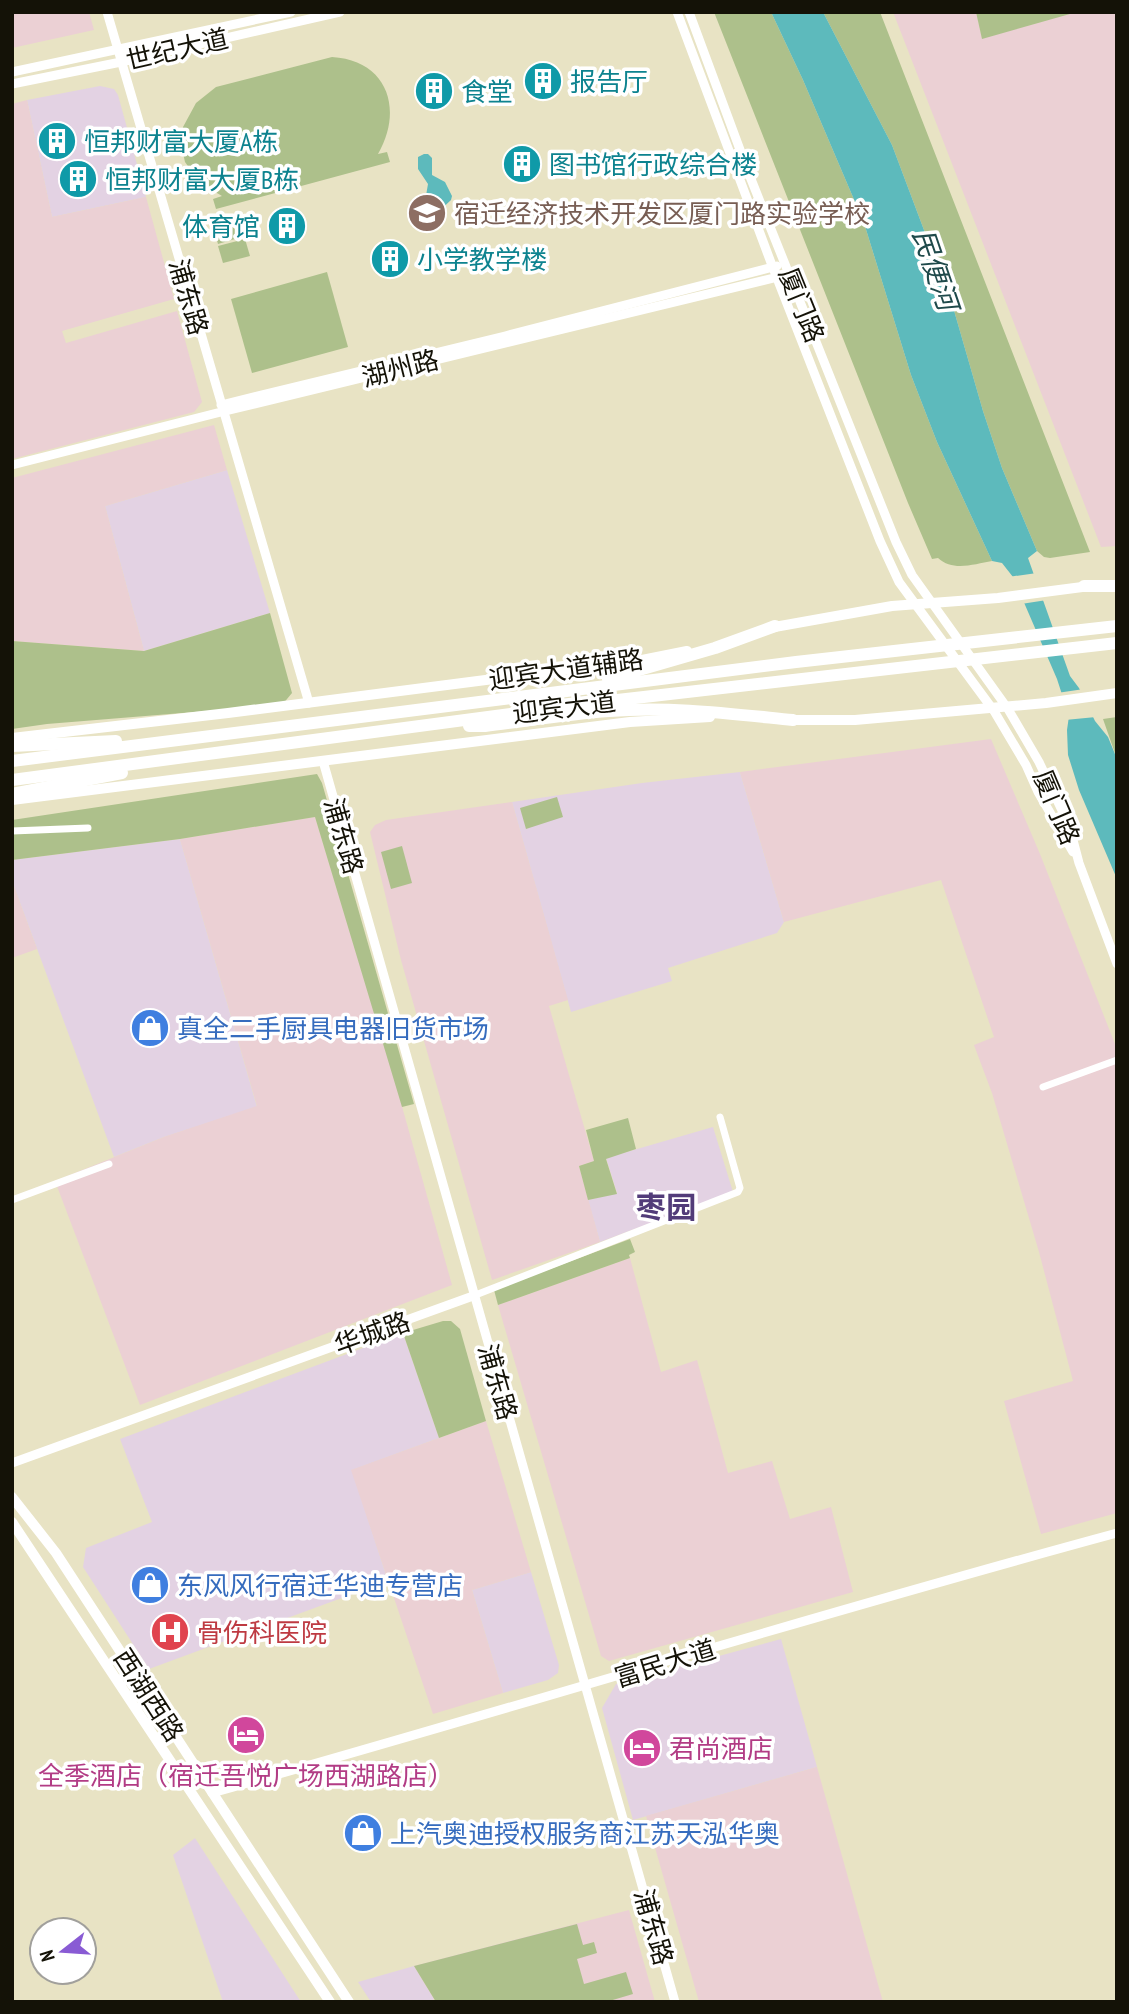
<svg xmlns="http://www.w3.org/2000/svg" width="1129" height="2014" font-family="'PT Sans Narrow','Noto Sans SC',sans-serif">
	<rect width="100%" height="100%" fill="#e8e3c4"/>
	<!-- commercial -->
	<g fill="#e3d2e3">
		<polygon points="100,86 114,89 118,95 146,197 52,217 27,100"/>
		<polygon points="227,470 270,613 144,651 105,506"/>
		<polygon points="740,772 784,922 777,933 668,968 672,981 571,1012 512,802 642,783"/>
		<polygon points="180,839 257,1107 164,1137 114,1157 12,881 12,860"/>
		<polygon points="713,1127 733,1192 600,1242 588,1200 617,1193 606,1158"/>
		<polygon points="403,1333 439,1438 352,1470 388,1581 149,1669 83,1567 86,1548 152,1522 120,1439"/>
		<polygon points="531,1572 559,1665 558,1673 548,1680 503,1693 472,1590"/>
		<polygon points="781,1639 817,1767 633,1820 602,1708 616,1684"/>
		<polygon points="195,1838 301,2002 223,2002 173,1855"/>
		<polygon points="414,1966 434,1999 429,2002 371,2002 358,1982"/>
	</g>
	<!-- industrial -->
	<g fill="#ebd0d4">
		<polygon points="12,12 89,12 94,30 12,48"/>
		<polygon points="893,12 976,12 982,38 1077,12 1117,12 1117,546 1101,547"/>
		<polygon points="27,100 52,217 146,197 174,299 62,331 66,343 177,311 202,402 194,412 12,459 12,104"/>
		<polygon points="214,425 227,470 105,506 144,651 12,641 12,478"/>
		<polygon points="991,739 1040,854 1117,1049 1117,1513 1041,1534 1004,1401 1073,1381 1039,1252 992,1093 974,1045 994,1037 941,880 784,922 740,772"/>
		<polygon points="512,802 568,1000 549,1006 594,1161 579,1166 600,1242 492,1280 401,960 370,832 375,825 386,820"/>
		<polygon points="315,817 396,1085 452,1285 140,1405 55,1181 164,1137 257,1106 180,839"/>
		<polygon points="12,881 37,949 12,958"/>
		<polygon points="630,1258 661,1372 697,1360 728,1473 772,1461 790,1519 831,1507 853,1592 609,1661 601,1656 498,1305"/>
		<polygon points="486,1421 531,1572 472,1590 503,1693 433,1714 351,1470"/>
		<polygon points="817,1767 883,2002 699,2002 646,1816"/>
		<polygon points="629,1910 655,2002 436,2002 414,1966"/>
	</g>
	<!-- green -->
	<g fill="#adc08b">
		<path d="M714,12H771L803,80L864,223L911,375L937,442L992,561C974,564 953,572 938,558L932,559L908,503Z"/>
		<polygon points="823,12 880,12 1090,552 1050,558 1044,557 1037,551 1002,468 983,411 953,307 892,145"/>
		<polygon points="976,12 1077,12 982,39"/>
		<path d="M332,57C387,60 404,109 378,154L387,152L390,162L216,209L213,199L222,196L200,183L185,162L181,144L183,127L196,103L216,87Z"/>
		<polygon points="240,220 245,236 218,244 213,227"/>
		<polygon points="245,239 250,256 223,263 218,246"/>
		<polygon points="327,272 348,347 252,373 231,299"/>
		<polygon points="270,613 292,693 282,705 47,724 12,729 12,641 144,651"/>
		<polygon points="1117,717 1117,759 1103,719"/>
		<polygon points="317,774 322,783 414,1104 402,1107 315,817 180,839 12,860 12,820"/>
		<polygon points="557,797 563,817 526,829 520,808"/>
		<polygon points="402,846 412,883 391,889 381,852"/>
		<polygon points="628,1118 636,1149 606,1159 617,1194 588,1200 579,1166 594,1161 586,1130"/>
		<polygon points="630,1239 635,1252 629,1255 630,1258 498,1305 494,1290"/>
		<polygon points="443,1321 451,1321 460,1329 486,1421 439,1438 403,1333"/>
		<polygon points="577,1924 583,1945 594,1942 597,1953 577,1959 584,1984 626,1972 633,1994 606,2002 436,2002 414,1966"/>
	</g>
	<!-- water -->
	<g fill="#5dbabc">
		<polygon points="771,12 823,12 892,145 953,307 983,411 1002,468 1037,551 1028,558 1070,676 1079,688 1095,721 1108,737 1117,759 1117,879 1079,790 1068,755 1067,730 1069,716 1057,679 1013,577 1002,563 992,561 937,442 911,375 864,223 803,80"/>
		<path d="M424,154H428L432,158V175L445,182L452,196L451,200L435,215L430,213C424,202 426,196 428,184L418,169V157Z"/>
	</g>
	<!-- pier -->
	<g fill="#e8e3c4">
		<polygon points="1037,573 1047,600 1021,604 1008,577"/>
		<polygon points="1084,689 1096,717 1065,720 1057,693"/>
	</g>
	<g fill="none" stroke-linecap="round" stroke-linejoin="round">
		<!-- minor -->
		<g stroke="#fff" stroke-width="7">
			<polyline points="12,831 88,828"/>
			<polyline points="1043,1087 1117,1060"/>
			<polyline points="12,1200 109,1164"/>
			<polyline points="473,1296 738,1192 740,1188 720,1117"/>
		</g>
		<!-- tertiary -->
		<g stroke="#fff" stroke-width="9">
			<polyline points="107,12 309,703"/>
			<polyline points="677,12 773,268 880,541 899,582 994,711 1026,765 1038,792 1073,852"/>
			<polyline points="689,12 749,174 896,542 912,575 1008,709 1039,762 1069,825 1079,863 1117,964"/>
			<polyline points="12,72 291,12"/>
			<polyline points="12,84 121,62 340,12"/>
			<polyline points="221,405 505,336 777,266"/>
			<polyline points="12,465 217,413 782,276"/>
			<polyline points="323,761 675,2002"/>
			<polyline points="12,1463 473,1296"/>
			<path d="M212,1793C514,1708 814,1615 1117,1533"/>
		</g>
		<!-- primary -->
		<g stroke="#fff" stroke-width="10">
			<polyline points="769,628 892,606 998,598 1090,586"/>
			<polyline points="785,720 855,720 1046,703 1117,693"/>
			<polyline points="12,738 228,713 642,660 687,651"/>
			<polyline points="12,800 630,722 710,717"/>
			<polyline points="12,1497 56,1553 349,2002"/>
			<polyline points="12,1522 330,2002"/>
		</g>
		<!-- trunk -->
		<g stroke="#fff" stroke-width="12">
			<polyline points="1084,586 1117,586"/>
			<polyline points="608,679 715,648 775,626"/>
			<path d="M469,726H485C526,721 567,714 609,711C670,706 732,714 793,720"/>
			<polyline points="12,746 116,741"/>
			<polyline points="12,761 796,662 1117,626"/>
			<polyline points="12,780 600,702 1117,643"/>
			<polyline points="12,794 122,773"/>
		</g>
	</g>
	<!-- icons -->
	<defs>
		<g id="building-disc" transform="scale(2.0125)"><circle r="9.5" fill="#0f9aa8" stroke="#fff"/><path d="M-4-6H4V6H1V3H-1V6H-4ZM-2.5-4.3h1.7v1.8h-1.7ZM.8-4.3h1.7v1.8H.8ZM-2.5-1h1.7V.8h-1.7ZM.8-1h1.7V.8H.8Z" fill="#fff"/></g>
		<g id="school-disc" transform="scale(2.0125)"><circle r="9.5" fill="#8d6e63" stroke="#fff"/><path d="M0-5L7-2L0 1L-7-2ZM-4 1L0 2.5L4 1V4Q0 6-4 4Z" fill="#fff"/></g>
		<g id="shop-disc" transform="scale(2.0125)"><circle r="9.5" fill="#3f7fe0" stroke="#fff"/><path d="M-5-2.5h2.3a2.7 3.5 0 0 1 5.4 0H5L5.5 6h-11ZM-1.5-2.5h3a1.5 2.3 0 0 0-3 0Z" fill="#fff"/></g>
		<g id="hospital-disc" transform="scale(2.0125)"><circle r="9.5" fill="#e0444e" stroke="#fff"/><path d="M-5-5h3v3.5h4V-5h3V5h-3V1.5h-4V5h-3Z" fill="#fff"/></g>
		<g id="hotel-disc" transform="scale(2.0125)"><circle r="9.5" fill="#d1479c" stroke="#fff"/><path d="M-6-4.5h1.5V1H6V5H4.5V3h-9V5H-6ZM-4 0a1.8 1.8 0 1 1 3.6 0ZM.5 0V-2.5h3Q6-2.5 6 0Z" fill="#fff"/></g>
	</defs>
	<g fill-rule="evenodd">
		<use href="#building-disc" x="543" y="81"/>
		<use href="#building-disc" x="434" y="91"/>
		<use href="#building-disc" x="57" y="141"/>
		<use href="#building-disc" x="522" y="164"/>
		<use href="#building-disc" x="78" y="179"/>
		<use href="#school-disc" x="427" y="213"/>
		<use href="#building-disc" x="287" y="226"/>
		<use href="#building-disc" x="390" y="259"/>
		<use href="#shop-disc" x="150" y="1028"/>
		<use href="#shop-disc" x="150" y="1585"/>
		<use href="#hospital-disc" x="170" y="1632"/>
		<use href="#hotel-disc" x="246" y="1735"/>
		<use href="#hotel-disc" x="642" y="1748"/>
		<use href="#shop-disc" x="363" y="1833"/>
	</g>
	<g text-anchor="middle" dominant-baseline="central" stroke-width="7" stroke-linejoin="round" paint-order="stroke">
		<!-- street labels -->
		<g font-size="26" fill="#141207" stroke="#fff">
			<text transform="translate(177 49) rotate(-13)">世纪大道</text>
			<text transform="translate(189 297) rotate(74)">浦东路</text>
			<text transform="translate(802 305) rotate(68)">厦门路</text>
			<text transform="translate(400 368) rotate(-14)">湖州路</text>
			<text transform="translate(566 669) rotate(-8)">迎宾大道辅路</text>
			<text transform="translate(564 707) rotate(-7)">迎宾大道</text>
			<text transform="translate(1057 807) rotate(67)">厦门路</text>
			<text transform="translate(344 836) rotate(74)">浦东路</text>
			<text transform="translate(372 1333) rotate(-20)">华城路</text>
			<text transform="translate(498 1382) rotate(74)">浦东路</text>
			<text transform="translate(665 1663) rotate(-17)">富民大道</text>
			<text transform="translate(149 1695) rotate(57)">西湖西路</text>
			<text transform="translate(654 1927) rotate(74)">浦东路</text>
		</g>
		<!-- culture labels -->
		<g font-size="26" fill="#0d838f" stroke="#fff" text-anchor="start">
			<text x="570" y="81">报告厅</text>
			<text x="461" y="91">食堂</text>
			<text x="84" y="141">恒邦财富大厦A栋</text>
			<text x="549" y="164">图书馆行政综合楼</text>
			<text x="105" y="179">恒邦财富大厦B栋</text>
			<text x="260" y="226" text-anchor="end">体育馆</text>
			<text x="417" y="259">小学教学楼</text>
		</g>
		<!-- education labels -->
		<g font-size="26" fill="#785e54" stroke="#fff" text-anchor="start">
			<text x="454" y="213">宿迁经济技术开发区厦门路实验学校</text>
		</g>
		<!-- shop labels -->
		<g font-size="26" fill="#366cbe" stroke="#fff" text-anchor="start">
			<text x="177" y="1028">真全二手厨具电器旧货市场</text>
			<text x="177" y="1585">东风风行宿迁华迪专营店</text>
			<text x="390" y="1833">上汽奥迪授权服务商江苏天泓华奥</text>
		</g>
		<!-- health labels -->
		<g font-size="26" fill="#be3a42" stroke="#fff" text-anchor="start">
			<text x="197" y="1632">骨伤科医院</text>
		</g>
		<!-- hotel labels -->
		<g font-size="26" fill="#b23c85" stroke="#fff" text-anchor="start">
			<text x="669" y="1748">君尚酒店</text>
			<text x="246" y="1775" text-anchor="middle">全季酒店（宿迁吾悦广场西湖路店）</text>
		</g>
		<!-- water labels -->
		<g font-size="28" font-style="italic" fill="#1f4a4b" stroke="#fff">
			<text transform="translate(936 269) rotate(71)">民便河</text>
		</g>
		<!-- quarter labels -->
		<g font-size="30" font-weight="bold" fill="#523c79" stroke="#fff">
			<text x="666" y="1206">枣园</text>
		</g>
	</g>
	<!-- border -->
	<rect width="1129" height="2014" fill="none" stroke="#141207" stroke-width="28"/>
	<!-- north arrow -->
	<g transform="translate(63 1951) rotate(253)"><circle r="33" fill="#ffffff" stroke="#a1a09c" stroke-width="2"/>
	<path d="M0-5L12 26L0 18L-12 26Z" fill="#895bd4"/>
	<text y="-10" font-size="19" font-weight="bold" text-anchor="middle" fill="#141207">N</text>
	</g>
</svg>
